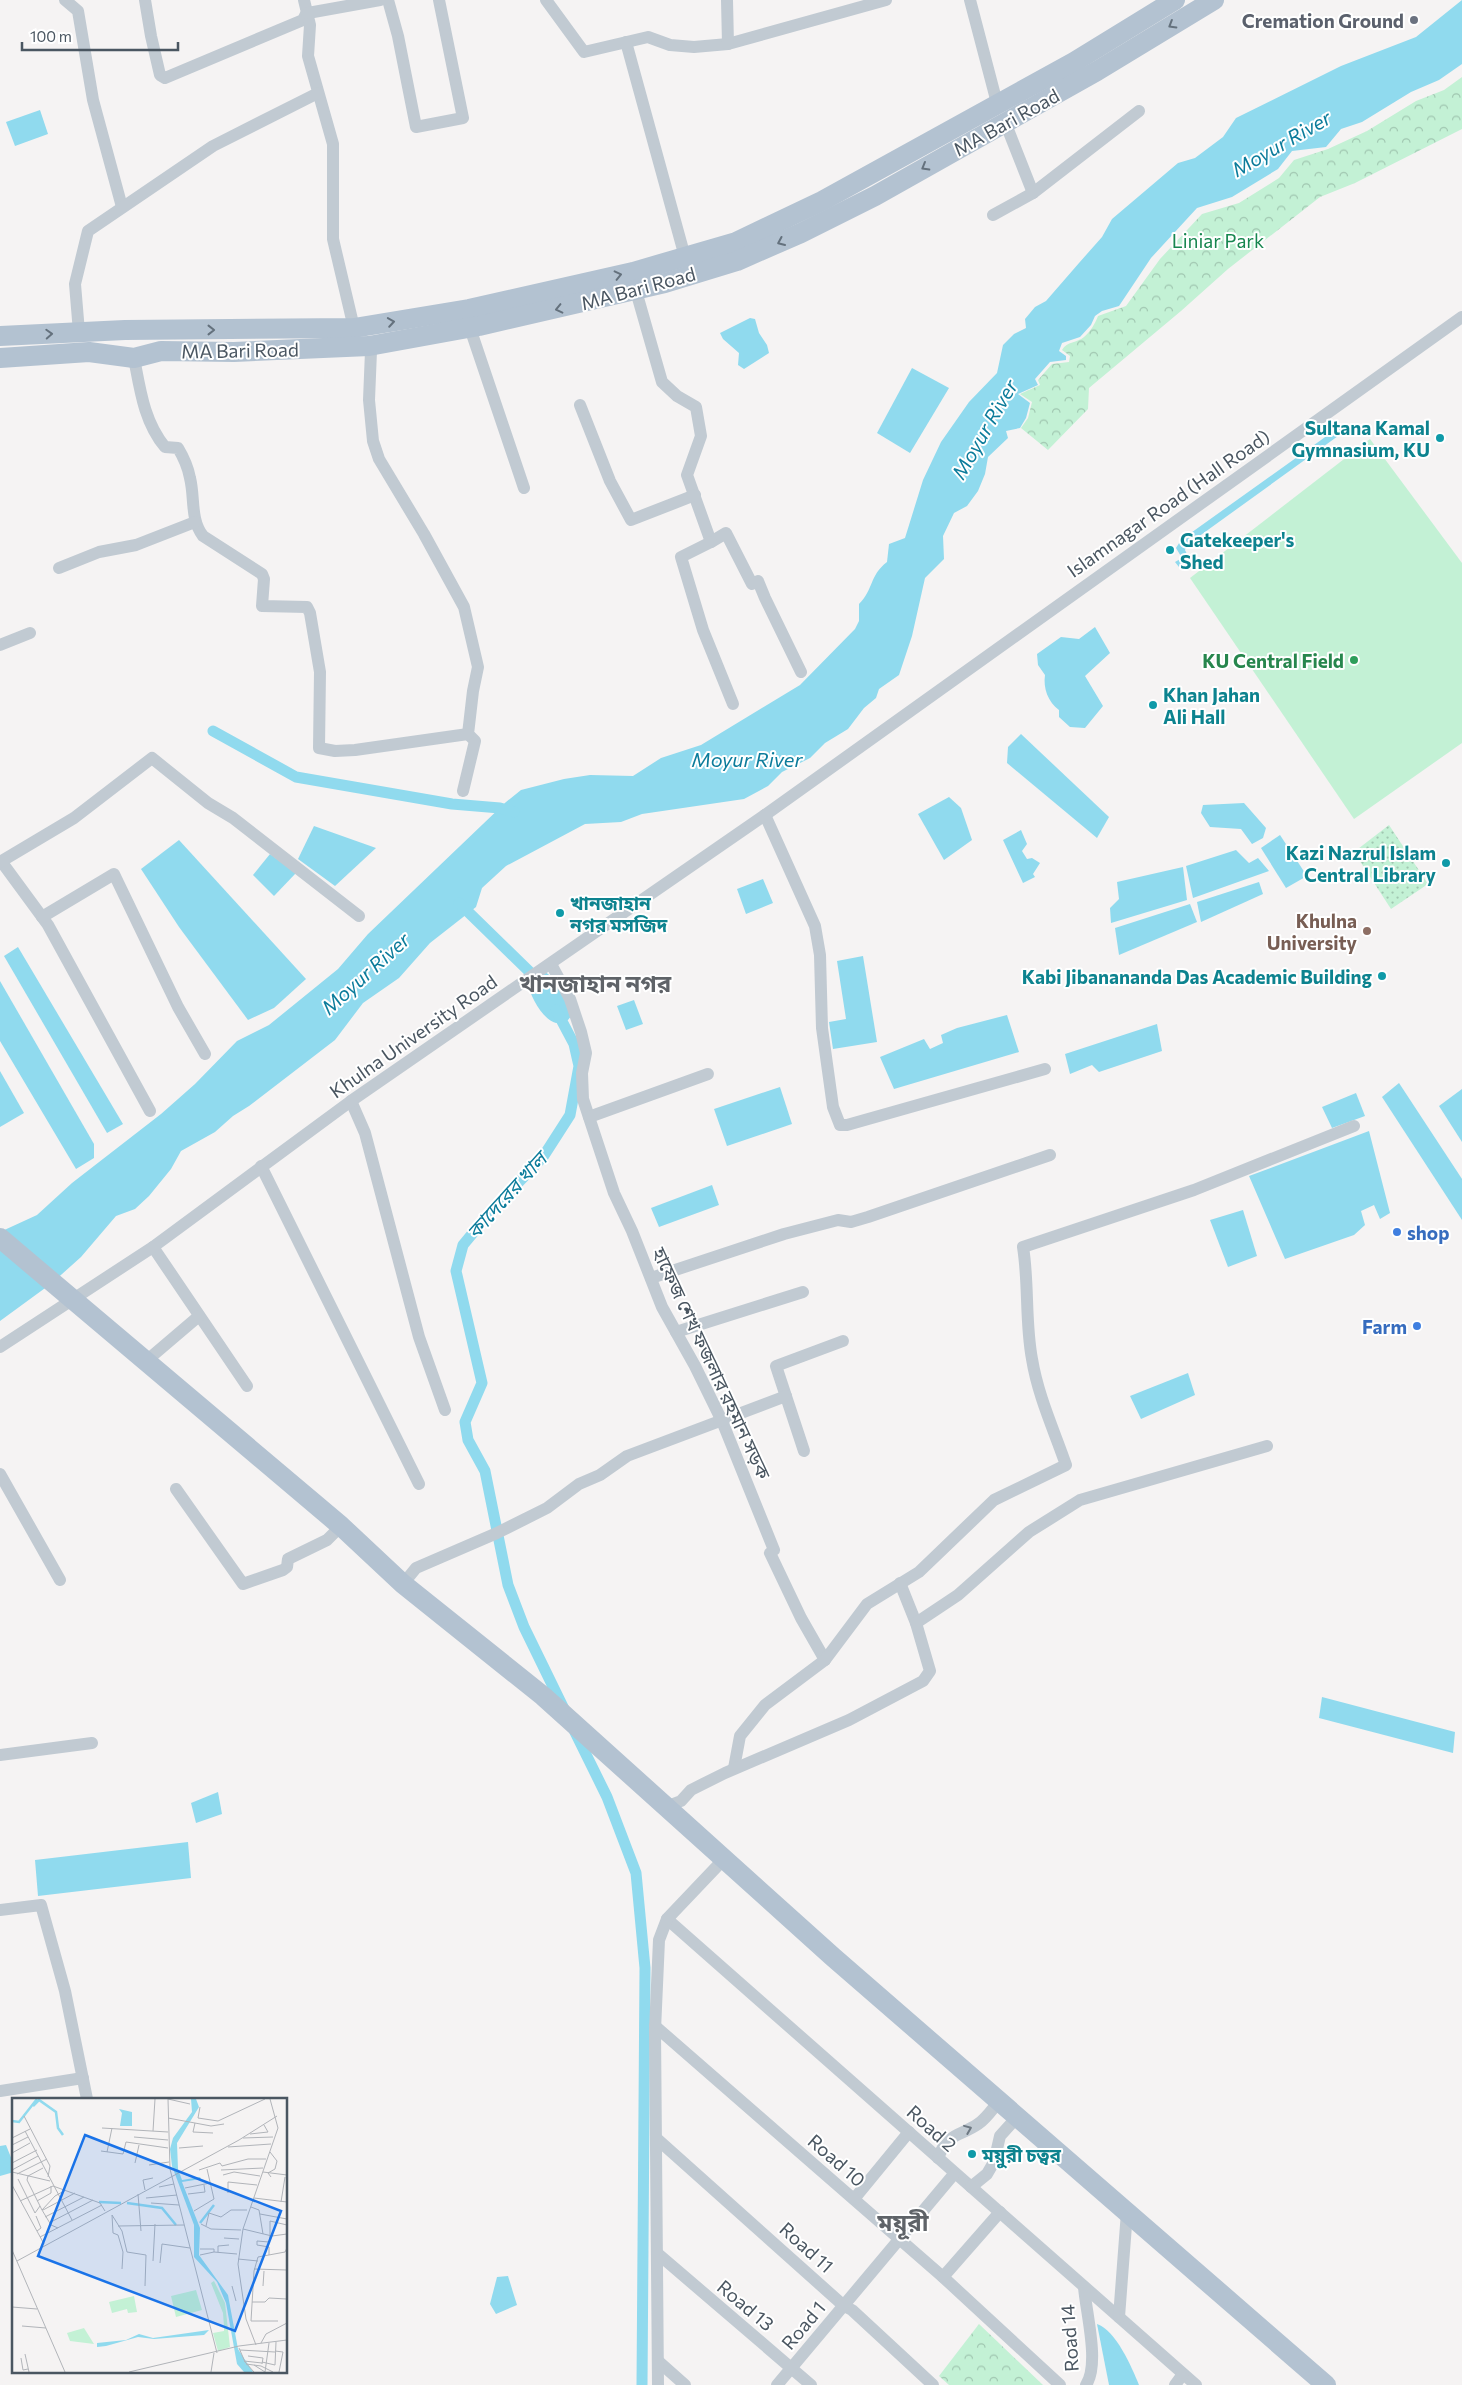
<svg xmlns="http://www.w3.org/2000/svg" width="1462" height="2385" font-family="Commissioner,'Noto Sans Bengali',sans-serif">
	<defs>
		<pattern id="grass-dots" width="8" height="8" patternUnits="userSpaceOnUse" patternTransform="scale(1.25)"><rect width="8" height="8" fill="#c3f1d5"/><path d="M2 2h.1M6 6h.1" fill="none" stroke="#a0c6b0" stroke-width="1.8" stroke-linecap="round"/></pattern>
		<pattern id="forest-crowns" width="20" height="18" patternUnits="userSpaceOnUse" patternTransform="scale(1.25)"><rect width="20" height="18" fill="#c3f1d5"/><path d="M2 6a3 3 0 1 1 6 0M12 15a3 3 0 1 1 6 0" fill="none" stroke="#a0c6b0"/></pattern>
	</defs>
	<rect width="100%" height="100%" fill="#f5f3f3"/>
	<!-- grass -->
	<polygon fill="url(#grass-dots)" points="1389,825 1428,884 1391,909 1354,852"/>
	<!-- forest -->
	<g fill="url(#forest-crowns)">
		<path d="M1462,77V129L1355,183L1320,197L1228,269L1181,311L1089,388L1088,409L1048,450L1021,428L1028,418L1032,402L1020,394L1040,385L1038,380L1052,364L1069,362L1070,356L1062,350C1067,341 1077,343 1084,337C1090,332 1095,324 1098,316L1126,306L1160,259L1202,214L1239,203L1279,178L1294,160L1328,149L1367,131L1416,101L1444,90Z"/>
		<polygon points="979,2324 1043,2385 949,2385 939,2376"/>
	</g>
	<!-- garden -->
	<polygon fill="#c3f1d5" points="1370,439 1462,563 1462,743 1354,819 1190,578"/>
	<!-- water -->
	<g fill="#90daee">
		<path d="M1462,0V64L1439,80L1411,92L1362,122L1341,129L1326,147L1292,151L1278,169L1232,197L1197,208L1151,258L1119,306L1102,311L1095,316L1091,325L1080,337L1062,343L1059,351L1066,356V360L1050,362L1035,379L1038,385L1018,394L1030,403L1026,418L1020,428L1006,431L1008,438L988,457L985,474L978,491L967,506L954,513L943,536L944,559L925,578L912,636L899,675L879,689L876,698L864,708L848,729L825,743L810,758L782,772L768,786L744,799L642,814L621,822L585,824L506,866L482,888L476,907L430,943L399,978L363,1003L335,1040L249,1106L233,1116L215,1132L181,1151L171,1169L149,1196L135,1209L116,1216L81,1257L52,1283L0,1321V1232L37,1215L72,1183L161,1114L195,1084L237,1041L269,1025L338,969L368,934L506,802L521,790L564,779L590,775L633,776L661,758L701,745L800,685L855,629L859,621V604C874,589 869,576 887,562L889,544L905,538L923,480L941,442L969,402L997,373L1003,345L1014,334L1026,328L1025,319L1035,307L1046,301L1079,263L1102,237L1112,219L1178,163L1195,158L1223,137L1236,118L1341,66L1416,37Z"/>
		<polygon points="40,110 48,134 15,146 6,122"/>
		<polygon points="750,318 755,319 759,333 767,345 769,353 744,369 738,365 739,353 723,339 720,333"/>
		<polygon points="912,368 949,388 910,453 877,433"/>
		<polygon points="1342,425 1345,431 1187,545 1185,550 1190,560 1179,567 1175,562 1182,558 1176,548 1181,540"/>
		<path d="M1095,627L1110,653L1085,676L1103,706L1085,728L1070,727L1059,717V710C1048,702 1043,688 1045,675L1038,665L1037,654L1061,637L1079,639Z"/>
		<polygon points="1021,734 1109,817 1097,838 1007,763 1008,747"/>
		<polygon points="949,797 961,808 972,840 944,860 918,814"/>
		<polygon points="1244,803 1266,828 1263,838 1252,844 1241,829 1210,827 1201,813 1203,805"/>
		<polygon points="314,826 376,848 335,886 298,859"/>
		<polygon points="1021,830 1027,844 1022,851 1027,859 1032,858 1040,863 1033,874 1035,877 1023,883 1003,840"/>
		<polygon points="1280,835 1307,876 1286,888 1261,848"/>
		<polygon points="179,840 306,979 274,1008 248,1020 179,927 141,869"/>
		<polygon points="1236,850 1249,863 1258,858 1269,871 1193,898 1186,866"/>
		<polygon points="270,854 296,873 274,896 253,875"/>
		<polygon points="1183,867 1187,900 1111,923 1110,908 1119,899 1117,882"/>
		<polygon points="763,879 773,903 746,914 737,889"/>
		<polygon points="1259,882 1263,894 1201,922 1197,902"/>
		<polygon points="1190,904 1197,922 1119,955 1115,928"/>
		<polygon points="18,947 123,1124 107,1133 4,956"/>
		<polygon points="863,956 877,1042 833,1049 829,1022 846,1019 837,961"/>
		<path d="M545,972C554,976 568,1005 572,1015L568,1020C564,1022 561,1023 556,1023C543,1020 530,996 528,984L530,980H538L540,973Z"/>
		<polygon points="0,981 94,1144 94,1158 76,1169 0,1041"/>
		<polygon points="634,1000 643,1024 626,1030 617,1006"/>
		<polygon points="1007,1015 1019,1052 894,1089 880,1057 924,1039 930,1049 943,1043 941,1035 957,1028"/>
		<polygon points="1157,1024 1162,1051 1099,1072 1092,1065 1070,1074 1065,1054"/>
		<polygon points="0,1071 24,1113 0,1127"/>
		<polygon points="1399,1083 1462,1179 1462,1220 1382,1097"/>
		<polygon points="780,1087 792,1124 727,1146 714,1109"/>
		<polygon points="1462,1089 1462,1142 1439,1106"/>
		<polygon points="1356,1093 1365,1116 1332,1128 1322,1107"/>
		<polygon points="1369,1131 1390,1213 1380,1219 1374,1205 1361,1211 1365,1225 1354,1235 1285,1259 1249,1176"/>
		<polygon points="712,1185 719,1205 659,1227 651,1208"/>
		<polygon points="1243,1210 1257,1256 1228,1267 1210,1220"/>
		<polygon points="1188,1373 1195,1395 1141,1419 1130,1396"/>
		<polygon points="1322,1697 1455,1732 1453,1753 1319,1718"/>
		<polygon points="218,1792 222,1814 196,1823 191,1803"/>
		<polygon points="188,1842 191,1878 38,1896 35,1860"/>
		<polygon points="6,2145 14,2165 14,2172 0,2176 0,2146"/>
		<polygon points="508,2276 517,2305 496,2314 490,2304 497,2277"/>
		<path d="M1097,2324C1116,2330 1132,2368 1139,2385H1109Z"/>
	</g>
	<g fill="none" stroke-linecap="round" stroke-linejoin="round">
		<!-- canal -->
		<g stroke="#90daee" stroke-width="11">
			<polyline points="213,731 296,777 452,804 500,808 514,812"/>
			<polyline points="459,903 538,980 546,994"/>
			<polyline points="556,1010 574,1044 579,1066 570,1115 543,1157 492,1210 463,1245 456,1271 482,1383 465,1422 468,1440 485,1471 508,1585 524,1627 564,1709"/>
			<polyline points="574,1730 607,1797 636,1873 645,1968 642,2385"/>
		</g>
		<!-- minor -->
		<g stroke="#c1cad2" stroke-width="12">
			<polyline points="65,0 78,11 93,100 122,207"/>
			<polyline points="145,0 151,36 160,75 165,78 303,20 306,14"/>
			<polyline points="304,0 310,25 308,56 333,144 333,239 354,328"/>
			<polyline points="388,0 398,36 416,127 463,118 439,0"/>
			<polyline points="546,0 584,52 648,37 670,45 694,47 728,44 886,0"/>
			<polyline points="727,0 728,44"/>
			<polyline points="970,0 997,103"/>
			<polyline points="308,13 380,0"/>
			<polyline points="626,42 685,257"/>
			<polyline points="1005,122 1033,193"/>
			<polyline points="993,215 1033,193 1139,111"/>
			<polyline points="636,291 662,382 677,396 696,407 701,436 687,475 711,542 726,533 752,584 758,581 765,598 801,672"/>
			<polyline points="470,328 524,488"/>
			<polyline points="79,332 75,284 88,231 213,146 318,93"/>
			<polyline points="369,346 371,351 369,400 373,441 379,459 424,534 464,607 478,667 473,691 468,734 475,741 463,791"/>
			<path d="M134,358C140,389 144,422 165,447L178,448C184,458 188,467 190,478C195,498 190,519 203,536L262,574L264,579L262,606L307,607L310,613L320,672L319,748L335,751L355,750L468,734"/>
			<polyline points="580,405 610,481 631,520 695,495"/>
			<polyline points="711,542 681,557 703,630 733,704"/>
			<polyline points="59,568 99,552 136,545 195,522"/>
			<polyline points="0,645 30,633"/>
			<polyline points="765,815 815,926 820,955 822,1028 833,1107 840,1125 847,1125 1045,1069"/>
			<polyline points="1,861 48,925 150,1111"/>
			<polyline points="0,862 74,818 152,758 208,803 233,818 359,916"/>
			<polyline points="42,917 114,874 178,1007 205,1054"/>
			<polyline points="551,964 570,999 581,1032 586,1053 582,1073 583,1099 614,1193 632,1231 662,1307 695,1366 722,1421 774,1550 770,1553 801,1618 825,1660"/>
			<polyline points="351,1101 365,1133 419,1337 445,1410"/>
			<polyline points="589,1117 708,1074"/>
			<polyline points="261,1166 419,1484"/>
			<polyline points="153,1247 247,1386"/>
			<polyline points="651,1278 784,1234 838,1220 851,1222 868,1217 1050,1155"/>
			<polyline points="676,1332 803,1292"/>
			<polyline points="0,1347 153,1247 351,1101 765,815 1462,317"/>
			<polyline points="145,1362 199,1316"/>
			<polyline points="804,1451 776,1366 843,1341"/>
			<polyline points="0,1474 60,1580"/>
			<polyline points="176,1489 243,1584 283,1570 287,1567 288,1559 327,1540 341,1526"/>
			<polyline points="900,1583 916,1623"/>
			<polyline points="403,1584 416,1568 497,1533 547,1508 579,1484 600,1475 627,1456 786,1396"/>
			<polyline points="0,1755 92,1743"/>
			<path d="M734,1768L740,1736L765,1705L825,1660L867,1604L919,1572L994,1500L1066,1465C1054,1430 1038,1396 1032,1359C1025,1322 1029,1284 1023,1247L1194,1190L1354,1126"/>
			<polyline points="665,1807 681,1801 691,1790 725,1773 849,1720 923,1681 930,1671 916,1623 958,1595 1029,1532 1080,1500 1267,1446"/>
			<polyline points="0,1910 41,1905 65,1991 87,2099"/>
			<polyline points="667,1919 1196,2385"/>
			<polyline points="655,2026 943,2277 1060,2385"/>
			<polyline points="0,2091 83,2078"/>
			<polyline points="656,2138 844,2306 852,2310 933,2385"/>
			<path d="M938,2158C948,2132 959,2137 978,2124C987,2118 993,2108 1000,2100"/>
			<polyline points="971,2187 987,2174 994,2162 1000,2136 1018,2116"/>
			<polyline points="854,2199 909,2132"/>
			<polyline points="657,2253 811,2385"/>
			<polyline points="943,2277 1000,2212"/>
			<path d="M1084,2287C1086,2313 1100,2364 1086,2385"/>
			<polyline points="1119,2317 1127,2212"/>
			<polyline points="658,2361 685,2385"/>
			<polyline points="658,2385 655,2030 659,1940 667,1919 724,1859"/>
			<polyline points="777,2385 954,2174"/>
			<polyline points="1175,2385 1183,2374"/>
		</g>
		<!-- primary -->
		<g stroke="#b3c2d1" stroke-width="20">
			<polyline points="0,336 125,330 354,328 469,309 633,272 736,242 822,201 1074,62 1175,0"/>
			<polyline points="0,358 89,352 134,358 161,351 234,352 369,346 479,326 665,283 737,261 801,233 875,196 1097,71 1214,0"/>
			<polyline points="0,1238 341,1526 403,1584 543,1696 833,1957 1326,2385"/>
		</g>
	</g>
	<!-- one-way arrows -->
	<defs><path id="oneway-chevron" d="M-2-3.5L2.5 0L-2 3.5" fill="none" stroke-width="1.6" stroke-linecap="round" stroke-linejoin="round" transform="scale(1.25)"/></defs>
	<g stroke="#64717d">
		<use href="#oneway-chevron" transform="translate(1172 25) rotate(149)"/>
		<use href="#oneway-chevron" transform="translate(925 167) rotate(150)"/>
		<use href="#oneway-chevron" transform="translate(781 242) rotate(156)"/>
		<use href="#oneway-chevron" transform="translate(618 275) rotate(-13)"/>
		<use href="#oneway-chevron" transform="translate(559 309) rotate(167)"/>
		<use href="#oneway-chevron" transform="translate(391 322) rotate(-9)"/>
		<use href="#oneway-chevron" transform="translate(211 330)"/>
		<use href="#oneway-chevron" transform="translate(49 334) rotate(-3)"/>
	</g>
	<use stroke="#6e7983" href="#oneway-chevron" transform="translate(968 2129) rotate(-22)"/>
	<!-- markers -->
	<circle fill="#6b7280" stroke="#fff" stroke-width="2" cx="1414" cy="20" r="5"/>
	<g fill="#0f9aa8" stroke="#fff" stroke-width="2">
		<circle cx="1440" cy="438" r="5"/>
		<circle cx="1170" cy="550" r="5"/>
		<circle cx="1153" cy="705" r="5"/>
		<circle cx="1446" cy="863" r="5"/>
		<circle cx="560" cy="913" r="5"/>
		<circle cx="1382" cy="976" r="5"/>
		<circle cx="972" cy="2154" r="5"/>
	</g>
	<circle fill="#2e9e5b" stroke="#fff" stroke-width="2" cx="1354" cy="660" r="5"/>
	<circle fill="#8d6e63" stroke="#fff" stroke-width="2" cx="1367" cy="931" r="5"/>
	<g fill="#3f7fe0" stroke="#fff" stroke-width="2">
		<circle cx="1397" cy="1232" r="5"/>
		<circle cx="1417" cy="1326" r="5"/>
	</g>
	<g text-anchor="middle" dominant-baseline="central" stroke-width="4" stroke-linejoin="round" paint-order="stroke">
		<!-- worship labels -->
		<g font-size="19" font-weight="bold" fill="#5b616d" stroke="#fff" text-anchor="end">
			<text x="1404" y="20">Cremation Ground</text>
		</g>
		<!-- street labels -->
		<g font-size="19" fill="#4a5661" stroke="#fff">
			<text transform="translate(1006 122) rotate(-29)">MA Bari Road</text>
			<text transform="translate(638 288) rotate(-15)">MA Bari Road</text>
			<text transform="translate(240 350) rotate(-1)">MA Bari Road</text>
			<text transform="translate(1168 503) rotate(-35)">Islamnagar Road (Hall Road)</text>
			<text transform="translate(413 1036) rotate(-35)">Khulna University Road</text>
			<text transform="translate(712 1363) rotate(65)">হাফেজ শেখ ফজলার রহমান সড়ক</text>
			<text transform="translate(932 2128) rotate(42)">Road 2</text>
			<text transform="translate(837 2160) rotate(41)">Road 10</text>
			<text transform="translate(807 2247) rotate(42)">Road 11</text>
			<text transform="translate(746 2305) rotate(40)">Road 13</text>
			<text transform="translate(803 2325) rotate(-50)">Road 1</text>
			<text transform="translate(1069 2338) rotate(-94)">Road 14</text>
		</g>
		<!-- park labels -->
		<g font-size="19" fill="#17864f" stroke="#fff">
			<text x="1218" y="240">Liniar Park</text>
		</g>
		<!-- culture labels -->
		<g font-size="19" font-weight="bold" fill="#0d838f" stroke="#fff" text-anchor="start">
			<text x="1430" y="427" text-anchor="end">Sultana Kamal<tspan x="1430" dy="22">Gymnasium, KU</tspan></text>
			<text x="1180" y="539">Gatekeeper's<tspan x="1180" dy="22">Shed</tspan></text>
			<text x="1163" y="694">Khan Jahan<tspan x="1163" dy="22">Ali Hall</tspan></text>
			<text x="1436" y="852" text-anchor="end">Kazi Nazrul Islam<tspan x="1436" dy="22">Central Library</tspan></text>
			<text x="570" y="902">খানজাহান<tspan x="570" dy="22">নগর মসজিদ</tspan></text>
			<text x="1372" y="976" text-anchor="end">Kabi Jibanananda Das Academic Building</text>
			<text x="982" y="2154">ময়ুরী চত্বর</text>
		</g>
		<!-- leisure labels -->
		<g font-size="19" font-weight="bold" fill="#27864d" stroke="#fff" text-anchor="end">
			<text x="1344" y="660">KU Central Field</text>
		</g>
		<!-- education labels -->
		<g font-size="19" font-weight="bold" fill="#785e54" stroke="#fff" text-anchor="end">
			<text x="1357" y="920">Khulna<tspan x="1357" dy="22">University</tspan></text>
		</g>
		<!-- shop labels -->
		<g font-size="19" font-weight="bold" fill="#366cbe" stroke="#fff" text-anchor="start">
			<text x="1407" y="1232">shop</text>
			<text x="1407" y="1326" text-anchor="end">Farm</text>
		</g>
		<!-- water labels -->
		<g font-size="20" font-style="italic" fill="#0c7c9b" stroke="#fff">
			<text transform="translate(1281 143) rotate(-30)">Moyur River</text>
			<text transform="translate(984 429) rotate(-60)">Moyur River</text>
			<text x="747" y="759">Moyur River</text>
			<text transform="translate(365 973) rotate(-42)">Moyur River</text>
			<text transform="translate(506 1195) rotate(-48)">কাদেরের খাল</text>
		</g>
		<!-- district labels -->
		<g font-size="24" font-weight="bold" fill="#5f6368" stroke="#fff">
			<text x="595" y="982">খানজাহান নগর</text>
			<text x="903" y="2221">ময়ূরী</text>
		</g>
	</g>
	<!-- overview -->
	<g transform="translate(12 2098)">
		<rect width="275" height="275" fill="#f5f3f3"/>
		<path d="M72,230L82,246L58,243L55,235Z" fill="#c3f1d5"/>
		<path d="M202,183L213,205L218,249L206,253L201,235L212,233V229L211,215L199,185Z" fill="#c3f1d5"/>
		<path d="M122,198L125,214L116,215L115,211L100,215L97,204Z" fill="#c3f1d5"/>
		<path d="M184,192L190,212L164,219L159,198Z" fill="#c3f1d5"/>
		<path d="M179,1H184L187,9L165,45L166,71L170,82L188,79L189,81L170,84L188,130L187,157L216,197L226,251L241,274H232L225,266L214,205L205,184L182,159V127L160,68L158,51L161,40L180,14ZM107,11L120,14V28H108L110,15ZM197,232L192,237L142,241L126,239L94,248L85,249V245L114,242L127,236L141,240Z" fill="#90daee"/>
		<path fill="none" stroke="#90daee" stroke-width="2.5" d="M21,8L27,2L44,14L46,30L51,37M0,23L7,24L25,1M87,104L109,105M115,105L150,110L164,127M188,125L202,107"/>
		<path fill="none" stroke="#b1b4b9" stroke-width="1" d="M156,1L158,71L205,255M156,1L178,6M188,9L186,20L206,23L253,1M12,18L38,68L36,79M156,20L199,28L212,26M275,24V50M183,25L181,34L201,35M90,30L156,34M13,33L60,122M141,33L143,1M238,36L256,34L252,27M122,39L156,42M0,40L18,31M231,40L261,39M0,47L16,39M216,49L259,46M167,50L191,48M89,53L111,56L114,44L156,50M95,54L100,30M258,54L265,63L263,71L256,75L259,79M0,55L18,45M0,65L25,52M123,65L127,47M137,67L157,64M0,72L26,58M187,72L208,65L210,68L236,61H254M209,72L251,70M0,74L38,83M251,74L275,77M5,76L35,61M211,77L222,74L248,78M6,81L23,115L28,108M0,87L32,146M147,89L162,86M173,90L198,85M133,92L131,82L141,80M216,95V84L245,87M126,96L129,133M176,96L193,94L192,87M134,100L165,97M242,100L275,104M8,103L41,88L88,105L93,113M25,103L39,95V88M269,104L273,79M139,105L167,107M239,109L247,112L251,136M30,112L15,82L16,78L31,70M31,112L63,95M182,113L202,101L195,71M248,116L275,121M100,117L110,133L115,154L134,157L133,188M100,117L101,135L106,137L111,154L110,171M24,118L29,130L25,133M33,119L72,99M37,125L81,102M189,126L199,131L229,132M106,128L172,127M194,128L197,115L209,119L219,112H235M46,130L39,127L30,112L43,98L54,92M231,131L260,138L275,136M258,137V123L275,127M28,139L90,107M212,140L227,141M188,151H202V154M0,152L53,274M206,154V148L217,147M188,157L202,154L225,156M257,157V149L245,147V143L257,144L258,137M226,161L246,163M5,163L227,42L265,18M141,163L143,126M148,165L150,146L178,150M242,171L275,172M220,188L224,203M251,188L252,173M240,204H253L257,200L275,201M0,209L25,211M266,223H239L242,173L246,159L273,154L275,150M10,228L34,230M249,245L254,236L275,225M244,247L234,221L226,166L231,131L266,30L258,1M227,250L233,264L242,274M228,252L263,254M263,253L271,254L267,274M13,256L17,274M236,258L251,260L250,266M9,260L11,272L16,271M232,263L250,265M250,264L263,267L264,244M234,266L249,268L261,274M242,267L253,274L257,245M117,274L227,248L275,242M199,274L202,255"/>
		<path fill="#1a73e8" fill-opacity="0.15" stroke="#1a73e8" stroke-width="2.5" d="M73,37L269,113L223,233L26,158Z"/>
		<rect width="275" height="275" fill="none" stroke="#4a5661" stroke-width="2.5"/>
	</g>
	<!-- scale -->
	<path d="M22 42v8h156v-8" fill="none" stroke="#4a5661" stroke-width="2.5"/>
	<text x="30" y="42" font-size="15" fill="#4a5661" stroke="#ffffff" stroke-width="4" paint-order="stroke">100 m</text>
</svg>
